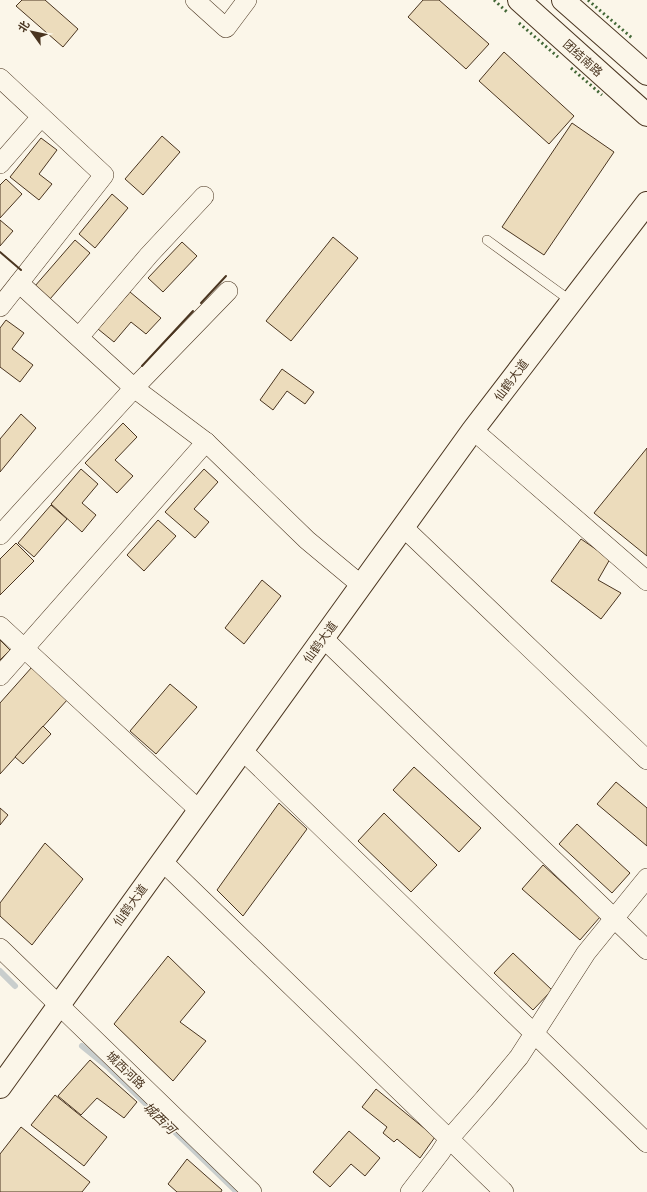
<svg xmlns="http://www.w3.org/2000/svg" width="647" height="1192" font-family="Quicksand,'Noto Sans SC',sans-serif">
	<rect width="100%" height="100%" fill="#fbf6e9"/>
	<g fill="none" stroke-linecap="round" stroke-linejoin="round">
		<!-- stream -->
		<g stroke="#c9cecd" stroke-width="6">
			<polyline points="0,971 15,986"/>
			<polyline points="82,1046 109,1068 237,1192"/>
		</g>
	</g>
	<!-- building -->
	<g fill="#ecdcbc" stroke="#4a3520">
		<polygon points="22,0 45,0 78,29 63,47 16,6"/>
		<polygon points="423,0 439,0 489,44 466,69 408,17"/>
		<polygon points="504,52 574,116 549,144 479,81"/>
		<polygon points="572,123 614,152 544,255 502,227"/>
		<polygon points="162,136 180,152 143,195 125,179"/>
		<polygon points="41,138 57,150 39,174 52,184 39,200 10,177"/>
		<polygon points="6,179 22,194 0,218 0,185"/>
		<polygon points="112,194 128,208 95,248 79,234"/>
		<polygon points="0,220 13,231 0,246"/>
		<polygon points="333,237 358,258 291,341 266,321"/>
		<polygon points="75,240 90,253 50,299 35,286"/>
		<polygon points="182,242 197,256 163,292 148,278"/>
		<polygon points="130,292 161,318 146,334 131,322 114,342 98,329"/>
		<polygon points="6,320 24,333 12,349 33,365 20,382 0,367 0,328"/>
		<polygon points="282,369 314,392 305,404 287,391 273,410 260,400"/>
		<polygon points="21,414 36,428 0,472 0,439"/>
		<polygon points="123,423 137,437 115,460 133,476 117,493 85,463"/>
		<polygon points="647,448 647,556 594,513"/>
		<polygon points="81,469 98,484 82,503 96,515 82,532 51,504"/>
		<polygon points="204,469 218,482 194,509 209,522 195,538 165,512"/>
		<polygon points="51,505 67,519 34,557 18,543"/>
		<polygon points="158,520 176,536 144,571 127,555"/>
		<polygon points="581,539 610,559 598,580 621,593 601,619 551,581"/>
		<polygon points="16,543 34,561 0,595 0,559"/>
		<polygon points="262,580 281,596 244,644 225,628"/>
		<polygon points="0,640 10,650 0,660"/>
		<polygon points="32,667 68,699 0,774 0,703"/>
		<polygon points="170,684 197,707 156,754 130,731"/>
		<polygon points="43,726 51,734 23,764 15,757"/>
		<polygon points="414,767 481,828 459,852 393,790"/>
		<polygon points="616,782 647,808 647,846 597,804"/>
		<polygon points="279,803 307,829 243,916 217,890"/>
		<polygon points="0,808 8,815 0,825"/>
		<polygon points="384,813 437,865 411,892 358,841"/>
		<polygon points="577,824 630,873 612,893 559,844"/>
		<polygon points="45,843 83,879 32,945 0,916 0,903"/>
		<polygon points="543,865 600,917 580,940 522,889"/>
		<polygon points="513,953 552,990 533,1010 494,973"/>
		<polygon points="168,956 205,992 180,1022 206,1041 173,1081 114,1024"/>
		<polygon points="90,1060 137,1102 124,1118 97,1098 81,1115 58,1096"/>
		<polygon points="376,1089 435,1137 420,1158 397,1139 394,1142 383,1133 387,1127 362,1107"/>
		<polygon points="55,1095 107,1137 84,1166 31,1125"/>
		<polygon points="21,1127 90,1182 82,1192 0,1192 0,1154"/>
		<polygon points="349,1131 380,1158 365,1176 351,1164 330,1187 313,1172"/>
		<polygon points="187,1159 222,1190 221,1192 177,1192 168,1184"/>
	</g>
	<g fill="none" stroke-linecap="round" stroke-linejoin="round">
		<!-- service casing -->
		<g stroke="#4a3520" stroke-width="10">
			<polyline id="service" points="487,240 571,301"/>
		</g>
		<!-- minor casing -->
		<g stroke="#4a3520" stroke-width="20">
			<g id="minor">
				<polyline points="195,0 226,28 247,0"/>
				<polyline points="0,78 104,175 0,307"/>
				<polyline points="0,164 41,117"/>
				<polyline points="19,283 134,388 206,442 307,540 361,585"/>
				<polyline points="79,337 149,255 204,196"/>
				<polyline points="473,430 647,581"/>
				<polyline points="403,527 647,760"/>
				<polyline points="0,535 134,388 228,291"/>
				<polyline points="0,626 199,810"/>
				<polyline points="323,638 647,950"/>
				<polyline points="0,676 206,442"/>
				<polyline points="242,750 647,1143"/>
				<polyline points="162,861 504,1192"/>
				<polyline points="0,948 252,1192"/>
				<polyline points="410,1192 440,1153 449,1139 484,1099 519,1057 586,953 647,878"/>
			</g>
		</g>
		<!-- secondary casing -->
		<g stroke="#4a3520" stroke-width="24">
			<g id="secondary">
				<polyline points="519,0 647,115"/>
				<polyline points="563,0 647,74"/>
			</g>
		</g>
		<!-- primary casing -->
		<g stroke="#4a3520" stroke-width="24">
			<polyline id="primary" points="0,1087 473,430 647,203"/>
		</g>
		<!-- service -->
		<use href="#service" stroke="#fbf6e9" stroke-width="9"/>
		<!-- minor -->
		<use href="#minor" stroke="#fbf6e9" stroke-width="19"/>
		<!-- secondary -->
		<use href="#secondary" stroke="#fbf6e9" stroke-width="22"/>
		<!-- primary -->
		<use href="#primary" stroke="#fbf6e9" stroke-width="22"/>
		<!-- hedge -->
		<g stroke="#436837" stroke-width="3" stroke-dasharray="2 3" stroke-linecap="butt">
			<polyline points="494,0 507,12"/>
			<polyline points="588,0 632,38"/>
			<polyline points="519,23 558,57"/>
			<polyline points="571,68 602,95"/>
		</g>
		<!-- wall -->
		<g stroke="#4a3520" stroke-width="2">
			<polyline points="0,252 21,270"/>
			<polyline points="201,303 226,276"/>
			<polyline points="142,366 193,311"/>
		</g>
	</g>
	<g text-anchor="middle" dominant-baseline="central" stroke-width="3" stroke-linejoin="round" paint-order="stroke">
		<!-- street labels -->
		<g font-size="12" fill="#4a3520" stroke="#fbf6e9">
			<text transform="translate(583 58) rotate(42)">团结南路</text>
			<text transform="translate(511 380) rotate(-53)">仙鹤大道</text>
			<text transform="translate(320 642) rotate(-54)">仙鹤大道</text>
			<text transform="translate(130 905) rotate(-54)">仙鹤大道</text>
			<text transform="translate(126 1070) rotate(44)">城西河路</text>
		</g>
		<!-- water labels -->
		<g font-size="13" font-style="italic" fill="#4a3520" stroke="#fbf6e9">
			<text transform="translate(160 1118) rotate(44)">城西河</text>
		</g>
	</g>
	<!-- north arrow -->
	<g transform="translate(32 32) rotate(303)" stroke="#fbf6e9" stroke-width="3" paint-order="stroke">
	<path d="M0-3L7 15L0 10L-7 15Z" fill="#4a3520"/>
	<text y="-6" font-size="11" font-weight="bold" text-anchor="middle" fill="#4a3520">北</text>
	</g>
</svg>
